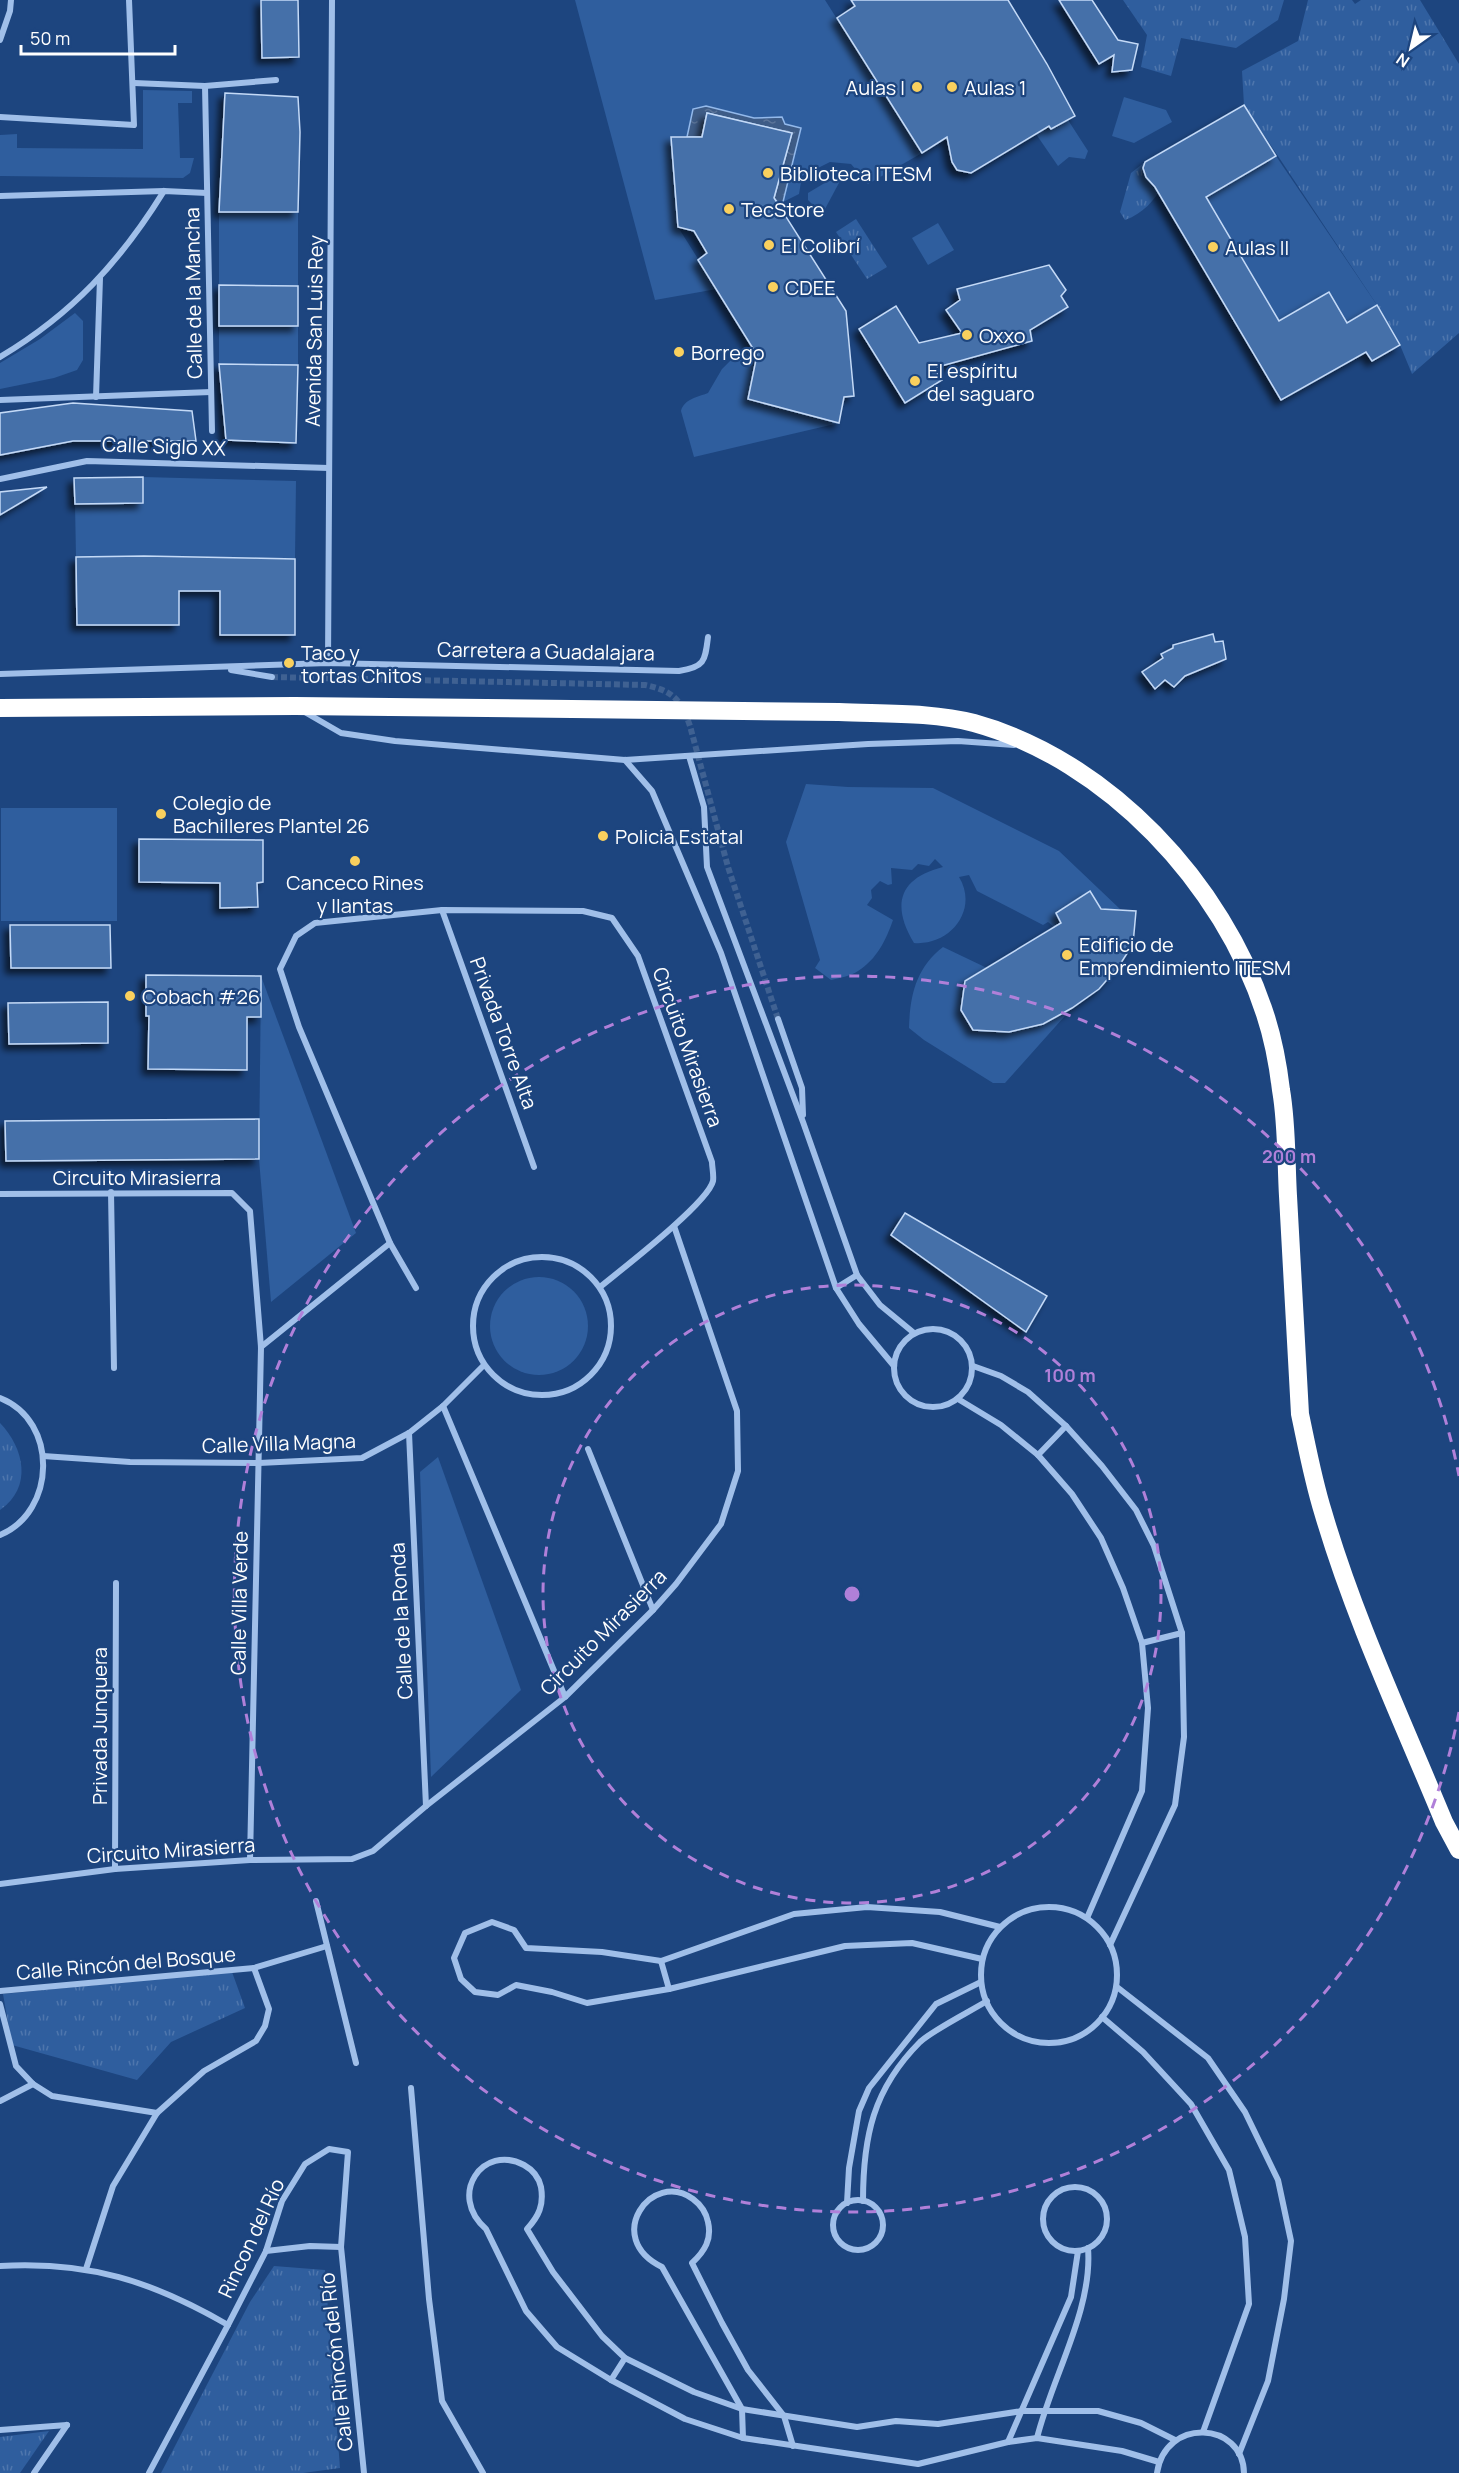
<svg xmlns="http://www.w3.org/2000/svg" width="1459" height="2473" font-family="Manrope,sans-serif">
	<defs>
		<pattern id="grass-tufts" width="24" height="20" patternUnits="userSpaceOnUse" patternTransform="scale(1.5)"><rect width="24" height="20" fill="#2f5e9e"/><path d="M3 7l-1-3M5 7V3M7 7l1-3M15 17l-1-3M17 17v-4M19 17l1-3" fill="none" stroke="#4e76ad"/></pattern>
		<pattern id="water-ripples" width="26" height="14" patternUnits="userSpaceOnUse" patternTransform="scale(1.5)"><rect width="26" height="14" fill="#3e5c87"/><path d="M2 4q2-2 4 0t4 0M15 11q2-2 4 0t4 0" fill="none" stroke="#5b7499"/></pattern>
		<filter id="shadow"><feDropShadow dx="-5.5" dy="5.5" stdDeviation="3" flood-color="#0009"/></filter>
	</defs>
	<rect width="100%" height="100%" fill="#1d457f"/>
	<!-- grass -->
	<g fill="url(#grass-tufts)">
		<polygon points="1123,0 1284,0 1278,20 1236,48 1181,38 1171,76 1141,67 1147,35"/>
		<polygon points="1308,0 1352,0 1355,4 1361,0 1420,0 1459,64 1459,333 1412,374 1400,345 1377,305 1244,105 1242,71 1298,41"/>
		<path d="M1145,162L1164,185C1153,201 1144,213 1125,220L1120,212L1131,173Z"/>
		<polygon points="856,219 887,267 867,279 836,232"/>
		<path d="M0,1423C24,1448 33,1487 0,1510Z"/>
		<polygon points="232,1972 245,2008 171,2042 137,2080 12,2045 3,1994"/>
		<polygon points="274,2266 325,2270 340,2468 303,2473 161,2473 250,2302"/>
		<polygon points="49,2431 20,2473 0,2473 0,2437"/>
	</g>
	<!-- garden -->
	<g fill="#2f5e9e">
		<polygon points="575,0 825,0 922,153 868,184 851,164 830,162 802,176 799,194 779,204 774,198 792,133 707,113 702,137 671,138 678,227 717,289 655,300"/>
		<polygon points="143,90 192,91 192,103 178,103 180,158 194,158 190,173 183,178 0,176 0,135 17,134 17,148 143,149"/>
		<polygon points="1124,97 1166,110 1172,122 1134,143 1112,136"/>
		<polygon points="1045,118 1068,120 1088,151 1085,159 1069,157 1058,166 1036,134 1043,130"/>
		<polygon points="1276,156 1377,305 1327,334 1279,321 1206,197"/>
		<polygon points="828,181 840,181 825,209 812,204 808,200 808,193"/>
		<polygon points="219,212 298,212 298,286 219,285"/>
		<polygon points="938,223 954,250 928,265 912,238"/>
		<polygon points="75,313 83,321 83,360 77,370 54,378 0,389 0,363 40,339"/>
		<polygon points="219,326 298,326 298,365 219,364"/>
		<path d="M751,346L757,355L748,399L839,423L694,457L681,411C684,399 698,397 708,393L722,369L733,358Z"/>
		<polygon points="143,477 296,481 295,559 76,557 75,504 143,503"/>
		<path d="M806,784L848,787L933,788L1059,851L1120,909H1101L1090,891L1056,913L1061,922L1054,927L1048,922L1043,925L977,891L969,875L959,877C979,910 950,946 914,943C891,905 899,878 943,867L935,859L929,866L918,864L912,870L891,868L892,884L888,885L880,881L871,890L872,898L867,905L893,920C886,940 877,959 858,971C851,976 839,978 831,980L815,968L820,960L786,842Z"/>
		<rect x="1" y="808" width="116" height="113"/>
		<path d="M943,947L987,968L964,981L961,1010L973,1030L1009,1032L1072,1008L1005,1083H993L924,1040L909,1028C910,995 916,968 943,947Z"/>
		<polygon points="261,976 356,1233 271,1302 259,1159"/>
		<circle cx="539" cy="1326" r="49"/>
		<polygon points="438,1457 521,1690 431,1777 420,1472"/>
	</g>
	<!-- water -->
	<polygon fill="url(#water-ripples)" stroke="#93b9eb" stroke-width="1.5" points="706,106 754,118 782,117 785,124 801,128 783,202 779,204 774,198 792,133 707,113 702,137 687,137 693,109"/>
	<!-- building -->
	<g fill="#456fa9" stroke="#c4daf7" stroke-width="1.5" filter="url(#shadow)">
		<polygon points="261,0 298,0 299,57 262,58"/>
		<polygon points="851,0 1008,0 1047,64 1075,116 1051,129 1049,126 971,173 957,170 952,162 947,137 922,153 837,18 855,6"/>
		<polygon points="1059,0 1092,0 1118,40 1138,44 1132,70 1112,72 1114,55 1099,64"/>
		<polygon points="225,93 298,97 300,132 298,212 219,212"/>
		<polygon points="1244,105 1276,156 1206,197 1279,321 1329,292 1347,323 1377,305 1400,345 1372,361 1366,352 1281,400 1155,187 1146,177 1143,168 1145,162"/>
		<polygon points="707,113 792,133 774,198 846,311 854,396 844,397 839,423 748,399 757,355 698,260 707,253 694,231 678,227 671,137 702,137"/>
		<polygon points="1049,265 1066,290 1061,296 1068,307 1030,330 1032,341 934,368 942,380 905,403 859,329 896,306 919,343 962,333 946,310 960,300 957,289"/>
		<polygon points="219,285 298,286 298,326 219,326"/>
		<polygon points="219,364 298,365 296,443 226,440"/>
		<polygon points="73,403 192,411 196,441 73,441 0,455 0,413"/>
		<polygon points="143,477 143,503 75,504 74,478"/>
		<polygon points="47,487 0,515 0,492"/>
		<polygon points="144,556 295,559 295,635 220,635 220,591 179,591 179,625 77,625 76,557"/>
		<polygon points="1213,634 1215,642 1223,641 1226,659 1185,676 1174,687 1165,680 1155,689 1142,672 1163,658 1161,654 1173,648 1173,645"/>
		<polygon points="139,839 263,840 263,882 257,883 258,907 220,908 220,883 139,882"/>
		<polygon points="1090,891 1101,909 1136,911 1133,944 1119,966 1099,989 1072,1008 1043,1024 1009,1032 973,1030 961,1010 965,981 1061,923 1056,913"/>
		<polygon points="10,925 110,925 111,968 11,968"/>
		<polygon points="146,975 261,976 261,1017 247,1017 247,1070 148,1069 149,1016 146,1016"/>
		<polygon points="108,1002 108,1043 9,1044 8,1003"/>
		<polygon points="259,1119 259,1159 6,1161 5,1121"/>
		<polygon points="905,1213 1047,1296 1026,1332 891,1235"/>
	</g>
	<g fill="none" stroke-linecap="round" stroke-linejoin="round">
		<!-- street-tunnel -->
		<path stroke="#3f6192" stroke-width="6" stroke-dasharray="6 3" stroke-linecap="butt" d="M272,677L645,685C673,691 681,699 690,726L728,867L778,1019"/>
		<!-- street -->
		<g stroke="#a0bfe9" stroke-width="6">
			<polyline points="0,40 10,11 11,0"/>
			<polyline points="134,83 205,86 276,80"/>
			<polyline points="205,86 212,431"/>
			<polyline points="0,117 134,125 129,0"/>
			<polyline points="0,196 164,191 207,193"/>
			<path d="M0,357C72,314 120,262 164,191"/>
			<polyline points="96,397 100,278"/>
			<polyline points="0,400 211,392"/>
			<polyline points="0,479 87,461 329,468"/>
			<polyline points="328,663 332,0"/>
			<polyline points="231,670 272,677"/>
			<path d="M0,674L328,663L679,671C705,667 705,661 708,637"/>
			<polyline points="303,711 341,733 395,741 625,760 868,744 958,741 1014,745"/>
			<polyline points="689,756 704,807 707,867 803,1122 857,1275 880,1305 914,1333"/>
			<polyline points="625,760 652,791 721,953 836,1288 859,1324 894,1366"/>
			<polyline points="442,910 534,1167"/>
			<polyline points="778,1019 802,1088 803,1115"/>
			<polyline points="111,1192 114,1368"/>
			<polyline points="0,1194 232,1193 250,1211 261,1347 250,1860"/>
			<circle cx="542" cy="1326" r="69"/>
			<path d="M416,1288L390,1243L299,1027L280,969L296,936L315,923L442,910L583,911L612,918L638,956L712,1162C712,1167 714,1175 713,1181C708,1203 622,1269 600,1287"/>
			<polyline points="836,1288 857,1275"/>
			<circle cx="933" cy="1368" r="39"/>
			<polyline points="261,1347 390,1243"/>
			<polyline points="973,1366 1001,1376 1028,1392 1066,1426 1102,1466 1136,1510 1154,1546 1182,1633 1184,1737 1175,1805 1110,1945"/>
			<path d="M0,1398C59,1421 56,1512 0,1535"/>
			<polyline points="958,1399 1001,1425 1038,1455 1072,1494 1101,1538 1123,1588 1142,1643 1148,1708 1142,1791 1087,1918"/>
			<polyline points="443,1406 565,1697"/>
			<polyline points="409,1433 426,1806"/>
			<polyline points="588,1449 653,1610"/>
			<polyline points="1038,1455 1066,1426"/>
			<polyline points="43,1456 130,1462 259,1463 362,1458 409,1433 443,1406 484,1365"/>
			<polyline points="1142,1643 1182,1633"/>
			<polyline points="115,1869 116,1583"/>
			<polyline points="0,1884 115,1869 250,1860 352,1859 373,1851 426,1806 565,1697 653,1610 676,1584 721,1524 738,1471 737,1411 674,1226"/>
			<polyline points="316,1901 356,2063"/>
			<circle cx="1049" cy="1975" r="68"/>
			<polyline points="982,1959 912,1943 845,1946 669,1989 587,2003 552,1992 516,1985 498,1995 475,1992 461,1979 454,1958 465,1933 492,1922 514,1930 526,1948 602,1952 661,1961 794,1914 867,1907 940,1912 1000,1927"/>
			<polyline points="661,1961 669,1989"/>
			<polyline points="1117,1987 1208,2058 1245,2112 1278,2180 1291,2241 1284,2299 1268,2381 1239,2454"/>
			<polyline points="0,1991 254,1968 327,1946"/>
			<polyline points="0,2004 16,2066 33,2084 52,2096 157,2113"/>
			<polyline points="1102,2017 1143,2052 1191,2104 1229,2170 1245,2237 1249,2304 1203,2432"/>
			<polyline points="411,2088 429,2299 442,2401 483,2473"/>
			<polyline points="0,2101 33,2084"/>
			<circle cx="1075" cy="2219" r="32"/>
			<circle cx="858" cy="2225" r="25"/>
			<path d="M863,2201C863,2137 873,2089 920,2042C933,2030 969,2012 987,2001"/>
			<polyline points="847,2203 849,2168 859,2111 869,2088 936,2004 981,1982"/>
			<polyline points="266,2251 310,2246 341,2247"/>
			<path d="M0,2266C89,2261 152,2281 228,2325"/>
			<polyline points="86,2269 113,2186 157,2113 204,2071 256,2041 265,2026 269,2009 254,1968"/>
			<polyline points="611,2380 625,2358"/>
			<polyline points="0,2430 67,2425"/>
			<path d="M743,2438L742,2409L662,2267C602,2238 652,2169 693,2199C701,2205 706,2212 708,2222C712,2239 705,2251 692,2263L722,2323L748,2370L784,2416L793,2446"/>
			<path d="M1037,2438C1052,2377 1093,2309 1088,2248"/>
			<polyline points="1008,2442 1071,2297 1078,2251"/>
			<path d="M1159,2462L1122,2451L1037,2438L1008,2442L918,2464L743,2438L685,2419L611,2380L557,2347L526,2311L486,2229C447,2195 483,2143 524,2165C533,2170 539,2178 541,2187C544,2205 539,2216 527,2229L553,2272L602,2336L625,2358L694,2392L742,2409L857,2427L896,2421L938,2424L1022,2411H1098L1141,2423L1175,2440"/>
			<polyline points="34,2473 67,2425"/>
			<polyline points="149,2473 228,2325 266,2251 282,2201 305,2164 329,2149 348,2152 341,2247 364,2473"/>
			<path d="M1157,2473C1165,2417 1243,2421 1244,2473"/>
		</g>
		<!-- highway -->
		<path stroke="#fff" stroke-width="18" d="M0,708L295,706L839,712C883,714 932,712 974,723C1108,760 1223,884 1265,1014C1273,1038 1278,1065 1281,1090C1287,1124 1286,1161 1288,1196C1292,1269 1296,1342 1300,1414C1307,1447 1313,1480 1323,1512C1354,1618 1402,1720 1444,1822L1459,1850"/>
	</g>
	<!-- distance rings -->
	<g fill="none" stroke="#b080d9" stroke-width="3" stroke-dasharray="10 8">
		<circle cx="852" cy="1594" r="309"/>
		<path d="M1459 1712A618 618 0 1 1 1459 1476"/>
	</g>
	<!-- markers -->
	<g fill="#f9d05e" stroke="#1d457f" stroke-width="2">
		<circle cx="917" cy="87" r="6"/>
		<circle cx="952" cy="87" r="6"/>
		<circle cx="768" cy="173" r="6"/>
		<circle cx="729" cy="209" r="6"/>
		<circle cx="769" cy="245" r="6"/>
		<circle cx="1213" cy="247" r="6"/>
		<circle cx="773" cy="287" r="6"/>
		<circle cx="967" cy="335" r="6"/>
		<circle cx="679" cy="352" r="6"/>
		<circle cx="915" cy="381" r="6"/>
		<circle cx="289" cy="663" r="6"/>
		<circle cx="161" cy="814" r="6"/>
		<circle cx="603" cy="836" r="6"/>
		<circle cx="355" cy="861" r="6"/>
		<circle cx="1067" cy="955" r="6"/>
		<circle cx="130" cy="996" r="6"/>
	</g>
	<g text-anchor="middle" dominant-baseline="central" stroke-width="4.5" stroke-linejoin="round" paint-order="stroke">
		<!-- poi labels -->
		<g font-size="20" fill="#fff" stroke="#1d457f" text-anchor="start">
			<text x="905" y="87" text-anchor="end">Aulas I</text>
			<text x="964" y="87">Aulas 1</text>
			<text x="780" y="173">Biblioteca ITESM</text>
			<text x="741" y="209">TecStore</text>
			<text x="781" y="245">El Colibrí</text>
			<text x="1225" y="247">Aulas II</text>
			<text x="785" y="287">CDEE</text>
			<text x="979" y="335">Oxxo</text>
			<text x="691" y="352">Borrego</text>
			<text x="927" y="370">El espíritu<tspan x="927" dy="23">del saguaro</tspan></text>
			<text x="301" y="652">Taco y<tspan x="301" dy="23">tortas Chitos</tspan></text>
			<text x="173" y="802">Colegio de<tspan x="173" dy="23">Bachilleres Plantel 26</tspan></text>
			<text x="615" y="836">Policia Estatal</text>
			<text x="355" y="882" text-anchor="middle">Canceco Rines<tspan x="355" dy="23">y llantas</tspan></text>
			<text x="1079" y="944">Edificio de<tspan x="1079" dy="23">Emprendimiento ITESM</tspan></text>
			<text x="142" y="996">Cobach #26</text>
		</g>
		<!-- street labels -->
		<g font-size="20" fill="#fff" stroke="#1d457f">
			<text transform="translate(193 293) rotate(-91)">Calle de la Mancha</text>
			<text transform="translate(314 331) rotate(-89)">Avenida San Luis Rey</text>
			<text transform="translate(164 446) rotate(2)">Calle Siglo XX</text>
			<text transform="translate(546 651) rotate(1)">Carretera a Guadalajara</text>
			<text transform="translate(504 1033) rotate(70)">Privada Torre Alta</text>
			<text transform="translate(688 1047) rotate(70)">Circuito Mirasierra</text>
			<text x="137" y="1177">Circuito Mirasierra</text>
			<text transform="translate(279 1443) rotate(-2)">Calle Villa Magna</text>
			<text transform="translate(239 1603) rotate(-89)">Calle Villa Verde</text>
			<text transform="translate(401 1621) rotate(-93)">Calle de la Ronda</text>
			<text transform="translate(603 1632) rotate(-45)">Circuito Mirasierra</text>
			<text transform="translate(99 1726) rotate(-90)">Privada Junquera</text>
			<text transform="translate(171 1850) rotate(-4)">Circuito Mirasierra</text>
			<text transform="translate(126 1963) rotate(-5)">Calle Rincón del Bosque</text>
			<text transform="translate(251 2238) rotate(-65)">Rincon del Río</text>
			<text transform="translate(336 2362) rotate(-96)">Calle Rincón del Río</text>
		</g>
	</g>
	<circle cx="852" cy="1594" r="9" fill="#b080d9" stroke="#1d457f" stroke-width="3"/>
	<g font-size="18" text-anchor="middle" font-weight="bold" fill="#b080d9" stroke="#1d457f" stroke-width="4.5" stroke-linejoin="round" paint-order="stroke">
		<text x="1289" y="1163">200 m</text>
		<text x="1070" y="1382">100 m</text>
	</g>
	<!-- north arrow -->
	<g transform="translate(1411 48) rotate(214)" stroke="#1d457f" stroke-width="4.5" paint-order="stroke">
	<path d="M0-4.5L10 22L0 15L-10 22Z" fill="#ffffff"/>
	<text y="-9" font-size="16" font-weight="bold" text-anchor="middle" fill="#ffffff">N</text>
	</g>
	<!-- scale -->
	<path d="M21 45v9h154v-9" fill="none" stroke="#ffffff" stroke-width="3"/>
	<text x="30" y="45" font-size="18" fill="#ffffff" stroke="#1d457f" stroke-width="4.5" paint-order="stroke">50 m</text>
</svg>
